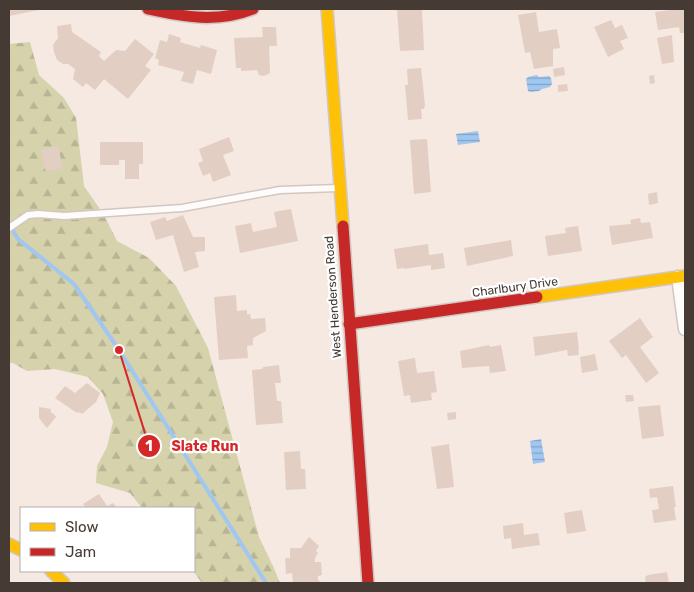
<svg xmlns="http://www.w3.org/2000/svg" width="694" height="592" font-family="Rubik,sans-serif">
	<defs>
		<pattern id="forest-firs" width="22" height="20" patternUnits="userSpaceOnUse" patternTransform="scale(1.25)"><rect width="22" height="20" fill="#d5d2ac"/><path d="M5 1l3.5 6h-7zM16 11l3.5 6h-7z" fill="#b8b595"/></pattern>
		<pattern id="water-rules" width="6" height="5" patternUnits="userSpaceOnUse" patternTransform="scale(1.25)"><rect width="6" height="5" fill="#a0c7f1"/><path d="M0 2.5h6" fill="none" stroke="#84a3c4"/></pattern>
	</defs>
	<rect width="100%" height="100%" fill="#f5e9e2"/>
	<!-- forest -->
	<polygon fill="url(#forest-firs)" points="30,42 39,75 64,98 76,118 84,186 104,215 117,241 149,258 176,286 208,348 259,537 273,566 280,583 202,583 193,571 194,508 142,508 130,493 96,483 97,466 107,447 113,422 103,394 88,377 55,369 27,371 13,363 9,363 9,44"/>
	<!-- water -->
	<g fill="url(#water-rules)">
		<polygon points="537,75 539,77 549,76 551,78 552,84 550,87 542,89 539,91 531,92 528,91 526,79 528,77"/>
		<polygon points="478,131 480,142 458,145 456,134"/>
		<polygon points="541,439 545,462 533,464 530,441"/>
	</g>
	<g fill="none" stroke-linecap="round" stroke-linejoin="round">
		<!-- stream -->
		<polyline stroke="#a0c7f1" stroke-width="4" points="10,226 18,239 74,284 119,350 266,583"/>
	</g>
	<!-- building -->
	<g fill="#e3cec4">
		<polygon points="9,9 39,9 39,10 9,16"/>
		<polygon points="422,9 424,50 400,51 397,10"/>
		<polygon points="679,9 685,9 685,33 680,33 679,27 658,30 655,12"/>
		<polygon points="536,12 539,32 557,29 560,48 553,49 553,66 534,69 530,52 525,53 518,15"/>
		<polygon points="611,20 615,28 622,25 628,38 620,41 624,49 608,57 594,27"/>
		<polygon points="71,24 72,32 101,52 99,56 104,61 116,50 125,51 135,39 154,54 145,66 151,70 128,99 104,79 95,90 86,83 83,87 73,79 75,69 68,64 63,64 57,60 54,52 53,45 58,38 57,26"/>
		<polygon points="262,27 276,27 277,46 269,46 270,73 264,76 259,75 257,70 241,71 241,68 236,68 234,38 263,37"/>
		<polygon points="169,34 181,38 180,42 200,48 201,45 217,50 211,74 197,70 193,84 181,81 184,72 158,65 159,60 155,58 160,40 167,42"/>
		<polygon points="672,35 674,62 662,64 657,38"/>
		<polygon points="564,67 565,75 554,77 553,69"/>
		<polygon points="421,68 425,105 424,109 421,109 422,119 408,120 405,85 408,85 407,69"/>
		<polygon points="654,75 655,83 650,84 649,76"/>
		<polygon points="567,84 568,91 558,92 558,85"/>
		<polygon points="229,137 234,151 223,155 231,175 213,182 210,173 203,176 198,163 203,161 199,149"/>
		<polygon points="427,139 431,192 414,194 410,140"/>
		<polygon points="100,142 143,142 143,164 139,164 139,179 125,179 125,160 119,160 119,165 100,165"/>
		<polygon points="58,146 63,168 46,172 41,150"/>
		<polygon points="657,192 658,203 649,205 648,194"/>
		<polygon points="291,209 298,241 240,253 235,226 251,223 253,232 277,227 274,212"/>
		<polygon points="183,215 193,237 205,237 205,251 195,252 199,267 184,272 173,235 156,240 150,222 165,217 167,221"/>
		<polygon points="640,218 641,223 650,222 653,238 612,245 609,226 631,224 630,220"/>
		<polygon points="578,226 582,251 548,256 545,236 566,233 565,228"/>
		<polygon points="511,240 513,256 467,266 464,248"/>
		<polygon points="428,244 429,255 443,253 445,268 431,270 431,265 404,269 403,268 397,269 394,249"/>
		<polygon points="236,295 237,311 247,310 247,314 250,314 251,319 265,318 266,331 253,338 253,345 247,346 248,358 219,360 214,297"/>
		<polygon points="640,318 653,337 640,347 659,373 646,383 626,355 622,358 609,341"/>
		<polygon points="577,332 579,349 578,349 579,355 568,356 567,350 535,356 533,337"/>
		<polygon points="489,345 490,347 501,345 506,371 490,373 489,366 462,368 460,351"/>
		<polygon points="595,354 598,370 582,373 580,357"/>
		<polygon points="415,358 417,373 434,371 437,392 431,393 432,400 411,403 410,395 404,396 398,361"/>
		<polygon points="279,365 281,383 275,383 277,401 281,401 283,423 256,425 252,370 262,369 263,367"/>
		<polygon points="87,383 100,393 96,402 82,414 79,412 77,413 55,398 65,386 75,393"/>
		<polygon points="625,395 633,395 634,401 626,402"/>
		<polygon points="660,405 664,436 642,439 638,407"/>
		<polygon points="39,407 51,409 51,413 53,413 56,417 47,428 39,418"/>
		<polygon points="456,412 456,419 448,420 447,413"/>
		<polygon points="449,444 454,487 437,489 431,447"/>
		<polygon points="300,451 301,469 305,469 306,489 286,490 284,452"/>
		<polygon points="673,486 676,507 674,507 676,520 654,523 652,510 659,509 657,497 650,498 649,489"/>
		<polygon points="99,494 107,506 113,503 117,508 86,508 83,504"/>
		<polygon points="582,510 586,531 567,534 564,513"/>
		<polygon points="523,523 524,535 538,533 540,545 512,549 511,538 504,539 503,526"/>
		<polygon points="309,537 319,546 316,551 318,553 315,558 315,562 321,562 322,575 318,576 318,580 322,583 293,583 292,573 286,574 285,558 290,558 290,548 301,548"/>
		<polygon points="667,572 669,583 646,583 645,577 648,575"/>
	</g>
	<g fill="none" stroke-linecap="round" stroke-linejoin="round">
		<!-- lane casing -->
		<g stroke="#d2c7c1" stroke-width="9">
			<polyline id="lane" points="9,228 28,215 38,214 64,216 182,208 280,190 338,188"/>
		</g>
		<!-- street casing -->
		<g stroke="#d2c7c1" stroke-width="15">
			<polyline id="street" points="678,277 685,329"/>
		</g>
		<!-- slow casing -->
		<g stroke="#d2c7c1" stroke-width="14">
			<g id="slow">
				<polyline points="327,9 343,226"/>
				<polyline points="537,297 685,276"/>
				<polyline points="9,544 21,550"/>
				<polyline points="51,571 64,583"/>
			</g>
		</g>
		<!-- jam casing -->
		<g stroke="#d2c7c1" stroke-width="14">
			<g id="jam">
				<path d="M148,9C184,17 218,23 253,9"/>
				<polyline points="343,226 368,583"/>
				<polyline points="349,324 537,297"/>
			</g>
		</g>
		<!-- lane -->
		<use href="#lane" stroke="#fefcfb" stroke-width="6"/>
		<!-- street -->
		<use href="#street" stroke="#fefcfb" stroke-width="12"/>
		<!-- slow -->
		<use href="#slow" stroke="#ffc107" stroke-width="11"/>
		<!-- jam -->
		<use href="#jam" stroke="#c62828" stroke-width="11"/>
	</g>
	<g text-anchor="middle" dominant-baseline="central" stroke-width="4.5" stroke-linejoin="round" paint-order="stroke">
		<!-- street labels -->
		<g font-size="12" fill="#453a34" stroke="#fff">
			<text transform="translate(515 287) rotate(-8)">Charlbury Drive</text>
			<text transform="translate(333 297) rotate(-94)">West Henderson Road</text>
		</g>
	</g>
	<!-- callouts -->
	<path fill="none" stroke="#d62828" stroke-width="2" d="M119 350L149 446"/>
	<g fill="#d62828" stroke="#fff" stroke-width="2">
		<circle cx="119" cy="350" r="5"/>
		<circle cx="149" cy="446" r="12"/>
	</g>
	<g font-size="15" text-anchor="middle" font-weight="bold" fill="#fff">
		<text x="149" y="451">1</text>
	</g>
	<g font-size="14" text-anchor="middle" font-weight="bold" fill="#d62828" stroke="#fff" stroke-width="4.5" stroke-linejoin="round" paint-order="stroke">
		<text x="205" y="451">Slate Run</text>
	</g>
	<!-- border -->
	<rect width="694" height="592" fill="none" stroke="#453a34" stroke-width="20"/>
	<!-- legend -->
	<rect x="20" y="507" width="175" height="65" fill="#ffffff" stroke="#b5b0ae"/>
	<rect x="30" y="523" width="25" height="8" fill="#ffc107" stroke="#b5b0ae"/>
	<text x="65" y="532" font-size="15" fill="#453a34">Slow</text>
	<rect x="30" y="548" width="25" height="8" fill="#c62828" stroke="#b5b0ae"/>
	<text x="65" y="557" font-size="15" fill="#453a34">Jam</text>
</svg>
